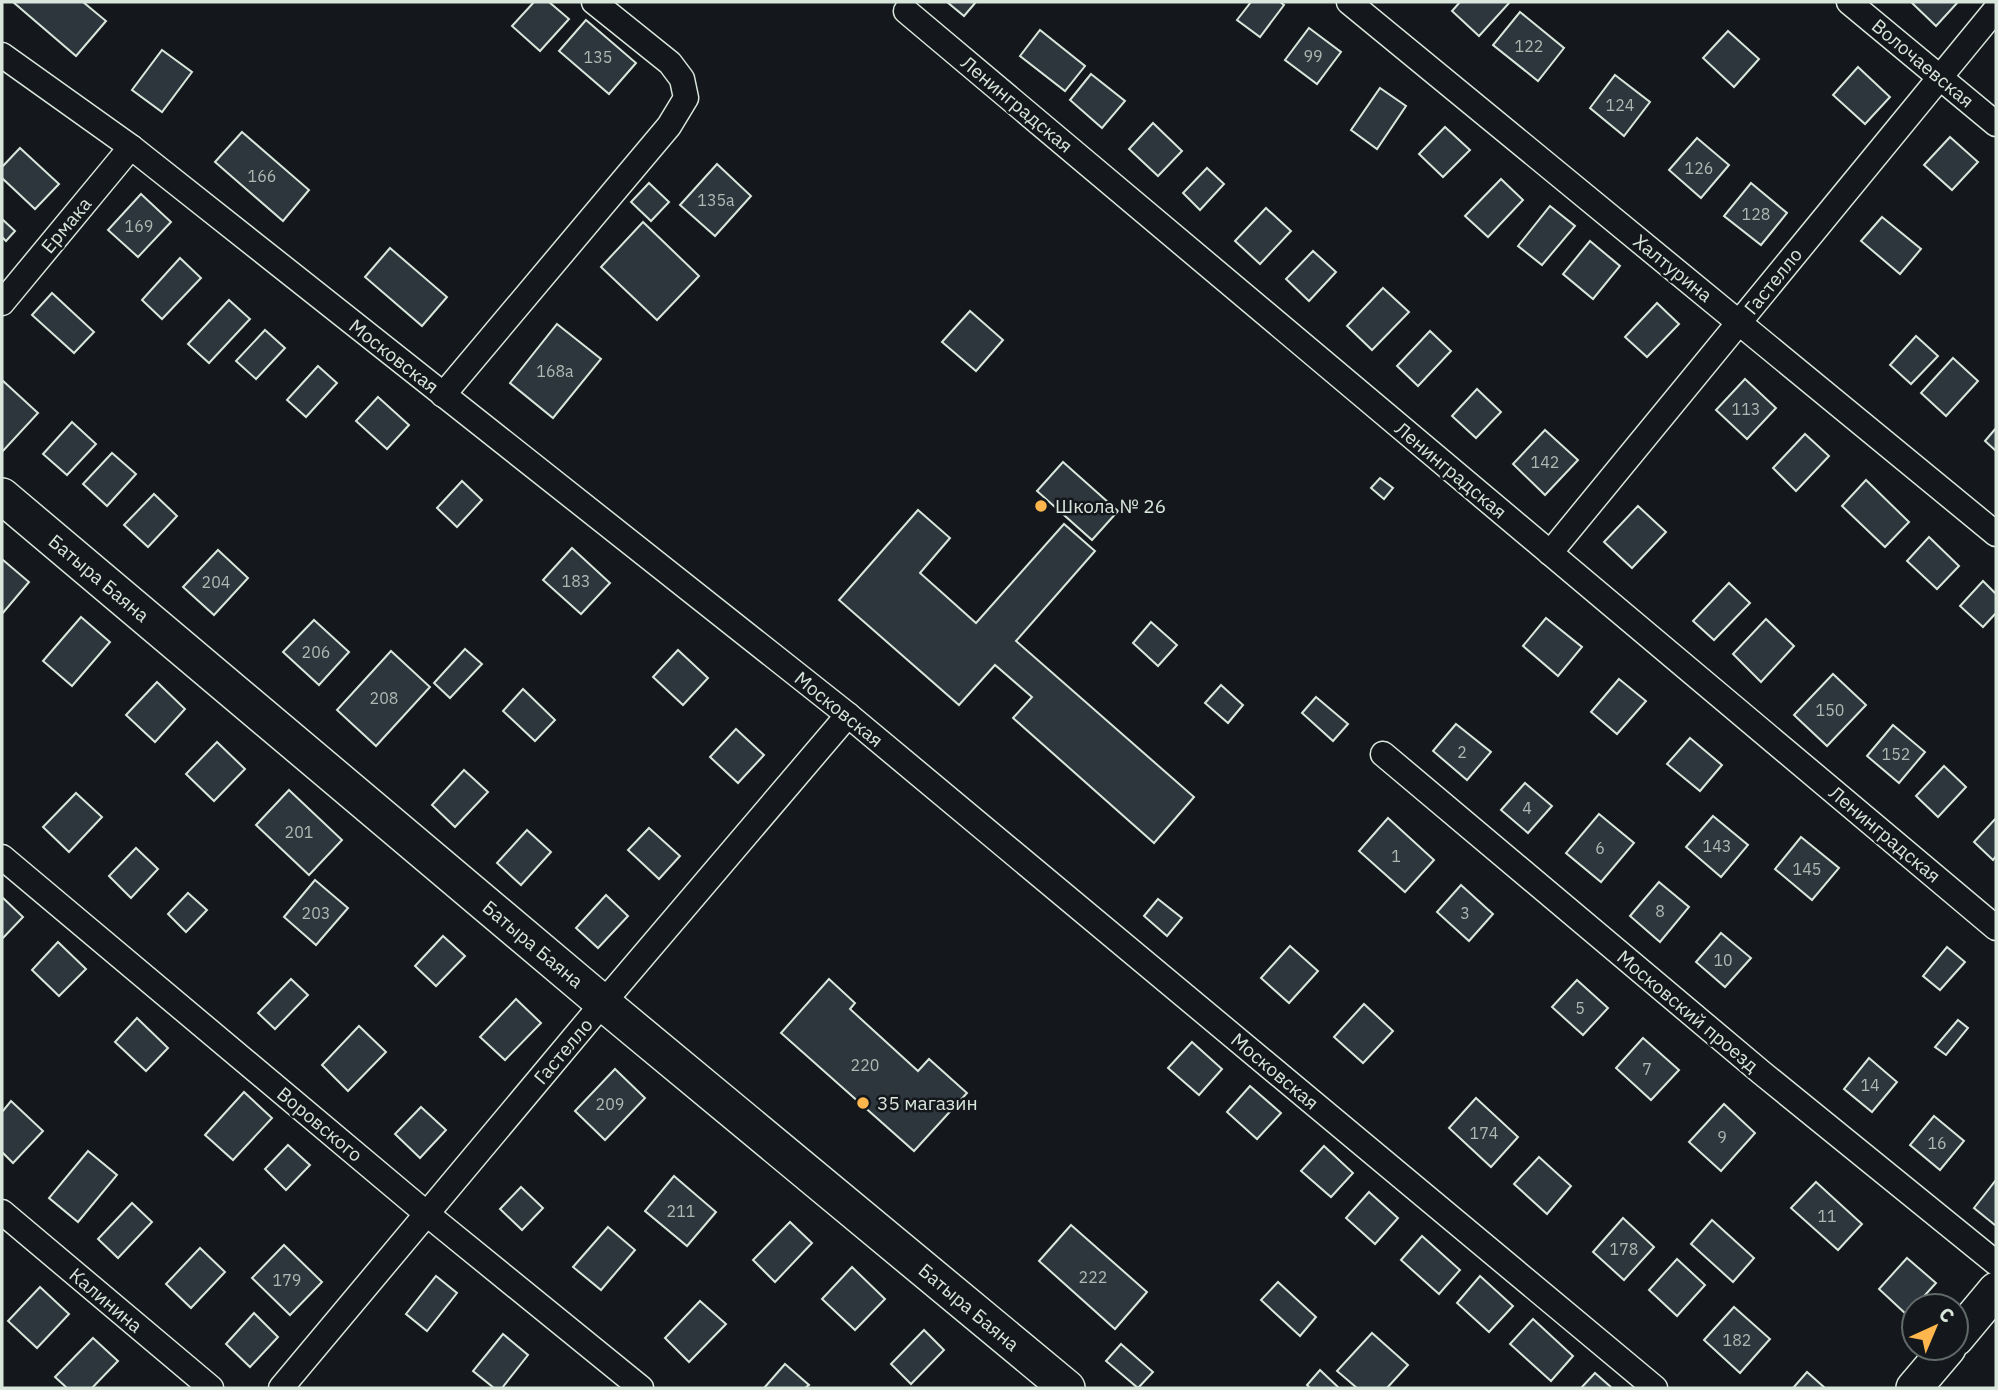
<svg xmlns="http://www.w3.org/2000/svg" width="1998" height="1390" font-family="'IBM Plex Sans',sans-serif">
	<rect width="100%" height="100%" fill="#14181c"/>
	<!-- building -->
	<g fill="#2c363c" stroke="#d8e6dc" stroke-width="2">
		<polygon points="13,2 83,2 106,21 76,56"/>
		<polygon points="534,2 549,2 569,19 540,51 512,26"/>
		<polygon points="947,2 976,2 964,16"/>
		<polygon points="1251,2 1280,2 1284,5 1260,37 1237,20"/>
		<polygon points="1460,2 1510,2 1479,36 1452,11"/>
		<polygon points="1911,2 1958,2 1936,26"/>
		<polygon points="1520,12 1564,48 1538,81 1493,45"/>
		<polygon points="586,20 636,63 609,94 559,51"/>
		<polygon points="1309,28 1341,52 1317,84 1285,60"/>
		<polygon points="1040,30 1085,66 1065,91 1020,56"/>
		<polygon points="1728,31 1759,59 1734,87 1703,58"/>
		<polygon points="162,50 192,72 162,112 132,90"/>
		<polygon points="1858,67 1890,97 1865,124 1833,95"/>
		<polygon points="1091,74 1125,101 1102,128 1070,100"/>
		<polygon points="1615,75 1650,102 1624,136 1590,108"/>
		<polygon points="1380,88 1406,106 1377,149 1351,130"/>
		<polygon points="1153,123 1182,151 1158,176 1129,149"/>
		<polygon points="1445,127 1470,150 1443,177 1419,154"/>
		<polygon points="242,132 309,190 283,221 215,162"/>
		<polygon points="1950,137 1978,162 1952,190 1924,165"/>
		<polygon points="1697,138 1729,165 1701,198 1669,170"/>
		<polygon points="20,148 59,184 35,209 2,178 2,167"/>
		<polygon points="717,164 751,196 715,236 680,205"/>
		<polygon points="1207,168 1224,184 1200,210 1183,193"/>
		<polygon points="1501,179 1523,200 1488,237 1465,216"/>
		<polygon points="649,183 669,202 651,221 631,202"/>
		<polygon points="1751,183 1787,213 1761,245 1724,216"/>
		<polygon points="141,194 171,222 138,257 108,230"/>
		<polygon points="1550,206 1575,226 1542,265 1518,246"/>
		<polygon points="1266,208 1291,231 1260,264 1235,241"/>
		<polygon points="1882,217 1921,249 1900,274 1861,241"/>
		<polygon points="2,219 15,231 6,241 2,237"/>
		<polygon points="643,222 699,276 657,320 601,267"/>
		<polygon points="1590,241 1620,266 1593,299 1563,274"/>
		<polygon points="390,248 447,297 422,326 365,277"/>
		<polygon points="1313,251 1336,272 1309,301 1286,279"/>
		<polygon points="180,258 201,278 162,319 142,300"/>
		<polygon points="1383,288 1409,312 1372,350 1347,326"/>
		<polygon points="52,293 94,332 74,353 32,315"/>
		<polygon points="229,300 250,319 209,363 188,344"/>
		<polygon points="1657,303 1679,324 1647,357 1625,337"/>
		<polygon points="970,311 1003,340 976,371 942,342"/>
		<polygon points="557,324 601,359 553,418 510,383"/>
		<polygon points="265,330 285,348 256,379 236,361"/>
		<polygon points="1430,331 1451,351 1418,386 1397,366"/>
		<polygon points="1916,336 1938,356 1911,384 1890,365"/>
		<polygon points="1953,358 1978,381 1946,416 1921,393"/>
		<polygon points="318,366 337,383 306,417 287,400"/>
		<polygon points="1745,379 1776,408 1747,439 1716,410"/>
		<polygon points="2,380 38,413 2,452"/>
		<polygon points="1477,389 1501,412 1476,438 1452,416"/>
		<polygon points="378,397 409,425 387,449 356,421"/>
		<polygon points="72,422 96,444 67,475 43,454"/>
		<polygon points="1996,428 1996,451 1985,441"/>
		<polygon points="1545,430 1578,460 1545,495 1513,464"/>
		<polygon points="1805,434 1829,456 1796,491 1773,468"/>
		<polygon points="112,453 136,474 107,506 83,484"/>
		<polygon points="1063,462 1118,511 1092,540 1037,491"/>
		<polygon points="1380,478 1393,488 1384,499 1371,488"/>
		<polygon points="1866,480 1909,522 1885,547 1842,506"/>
		<polygon points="462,481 482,500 457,527 437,508"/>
		<polygon points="154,494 177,516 148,547 124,525"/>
		<polygon points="1638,506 1666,532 1632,568 1604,542"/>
		<polygon points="918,510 950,538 920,573 976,623 1064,524 1095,551 1016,641 1194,797 1154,843 1013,718 1032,697 995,665 959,705 839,600"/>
		<polygon points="1929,537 1959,566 1937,589 1907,561"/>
		<polygon points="572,548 610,583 581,614 543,580"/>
		<polygon points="218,550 248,578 214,615 183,587"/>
		<polygon points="3,560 29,582 2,614 2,561"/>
		<polygon points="1983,581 1996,594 1996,613 1983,627 1960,606"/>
		<polygon points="1729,583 1750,603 1714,640 1693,621"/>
		<polygon points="81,617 110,642 72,686 43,661"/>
		<polygon points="1546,618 1582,647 1558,676 1523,646"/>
		<polygon points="1766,619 1794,646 1761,682 1733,654"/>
		<polygon points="314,620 349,652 319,685 283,652"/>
		<polygon points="1151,622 1177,645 1158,666 1133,643"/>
		<polygon points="465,649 482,664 450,698 434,683"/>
		<polygon points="678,650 708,678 683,705 653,677"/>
		<polygon points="391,651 430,687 376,746 337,710"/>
		<polygon points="1833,674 1866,705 1827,746 1794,715"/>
		<polygon points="1619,679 1646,701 1617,734 1591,712"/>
		<polygon points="157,682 185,709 155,742 126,715"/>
		<polygon points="1221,685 1243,705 1228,723 1205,703"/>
		<polygon points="523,689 555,720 535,741 503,711"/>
		<polygon points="1316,697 1348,724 1333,741 1302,713"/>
		<polygon points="1456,724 1491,752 1467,780 1433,751"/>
		<polygon points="1893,725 1925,752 1899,783 1867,756"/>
		<polygon points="736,729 764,755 738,783 710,757"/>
		<polygon points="1690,738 1722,765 1700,791 1667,764"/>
		<polygon points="217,742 245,769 214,801 186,774"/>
		<polygon points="1944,766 1966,787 1938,817 1916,796"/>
		<polygon points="464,770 488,792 455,827 432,805"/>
		<polygon points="1525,783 1552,806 1528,833 1501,810"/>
		<polygon points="289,790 342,840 309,875 256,825"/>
		<polygon points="76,793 102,817 69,852 43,827"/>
		<polygon points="1599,814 1634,843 1601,882 1566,853"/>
		<polygon points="1713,816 1748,845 1721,877 1686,847"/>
		<polygon points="1388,818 1434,860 1405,892 1359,851"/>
		<polygon points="1996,818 1996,856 1993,860 1974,842"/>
		<polygon points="649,828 680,856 659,879 628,850"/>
		<polygon points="527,830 551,852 521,885 497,863"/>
		<polygon points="1801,837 1839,868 1812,900 1775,869"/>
		<polygon points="136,848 158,869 131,898 109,876"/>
		<polygon points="315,880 348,908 316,945 284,917"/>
		<polygon points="1659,882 1689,907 1660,942 1630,916"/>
		<polygon points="1461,885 1493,914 1469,941 1437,912"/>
		<polygon points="188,893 207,910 186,932 168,914"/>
		<polygon points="606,895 628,916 598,948 576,928"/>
		<polygon points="2,897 23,917 2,939"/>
		<polygon points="1158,899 1182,918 1167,936 1144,916"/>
		<polygon points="1721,933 1751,958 1725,987 1696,962"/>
		<polygon points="443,936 465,956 436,986 415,966"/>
		<polygon points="58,942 86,969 59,996 32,970"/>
		<polygon points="1290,946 1318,971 1289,1003 1261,978"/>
		<polygon points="1947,947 1965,962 1940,990 1923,976"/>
		<polygon points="291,979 308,995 275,1029 258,1013"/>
		<polygon points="829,979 855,1003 850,1009 918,1071 929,1059 967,1093 914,1151 781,1033"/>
		<polygon points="1577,980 1608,1008 1583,1035 1552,1007"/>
		<polygon points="516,999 541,1023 505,1060 480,1037"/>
		<polygon points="1364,1004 1393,1031 1363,1063 1334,1037"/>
		<polygon points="137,1018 168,1048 146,1071 115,1042"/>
		<polygon points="1958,1020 1968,1028 1946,1055 1935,1047"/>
		<polygon points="359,1026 386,1052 348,1091 322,1065"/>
		<polygon points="1643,1038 1679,1070 1651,1100 1616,1068"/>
		<polygon points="1192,1042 1222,1069 1199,1095 1168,1068"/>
		<polygon points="1869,1058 1897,1082 1872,1112 1844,1089"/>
		<polygon points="615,1069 645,1098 605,1140 575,1111"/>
		<polygon points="1250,1086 1281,1113 1257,1139 1227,1112"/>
		<polygon points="244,1092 272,1118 233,1160 205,1135"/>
		<polygon points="1476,1098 1518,1137 1491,1167 1449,1128"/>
		<polygon points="11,1101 43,1131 13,1163 2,1152 2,1112"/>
		<polygon points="1724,1104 1755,1133 1721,1171 1689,1142"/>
		<polygon points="421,1107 446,1130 420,1158 395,1134"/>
		<polygon points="1934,1116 1964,1141 1940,1170 1910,1145"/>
		<polygon points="288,1145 310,1165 286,1190 265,1169"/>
		<polygon points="1324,1146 1353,1173 1331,1197 1301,1171"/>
		<polygon points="88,1151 117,1175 78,1222 49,1198"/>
		<polygon points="1539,1157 1571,1186 1547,1214 1514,1184"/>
		<polygon points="674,1176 716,1212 687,1246 645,1211"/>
		<polygon points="1996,1180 1996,1226 1974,1208"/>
		<polygon points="1816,1182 1862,1224 1838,1250 1791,1208"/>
		<polygon points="521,1187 543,1208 522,1230 500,1209"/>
		<polygon points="1369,1192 1398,1218 1375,1244 1346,1218"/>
		<polygon points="132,1203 152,1222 118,1258 98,1239"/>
		<polygon points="1623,1218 1654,1247 1624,1280 1593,1252"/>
		<polygon points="1712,1220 1754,1258 1733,1282 1691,1244"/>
		<polygon points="790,1222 812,1243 775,1282 753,1260"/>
		<polygon points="1071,1225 1147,1292 1115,1329 1039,1261"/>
		<polygon points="608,1227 635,1250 601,1290 573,1267"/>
		<polygon points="1422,1236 1460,1270 1439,1294 1401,1260"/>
		<polygon points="284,1245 322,1282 290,1315 252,1278"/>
		<polygon points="200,1248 225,1272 191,1308 166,1284"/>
		<polygon points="1907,1258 1936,1283 1907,1315 1879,1289"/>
		<polygon points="1677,1259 1705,1285 1677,1316 1649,1290"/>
		<polygon points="852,1267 885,1299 855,1330 822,1299"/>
		<polygon points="436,1276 457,1293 427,1331 406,1314"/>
		<polygon points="1480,1276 1513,1306 1489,1332 1457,1303"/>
		<polygon points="1278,1282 1316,1317 1300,1336 1261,1300"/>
		<polygon points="40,1287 69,1314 37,1348 8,1321"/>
		<polygon points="700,1301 726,1324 689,1362 665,1338"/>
		<polygon points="1734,1307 1770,1339 1740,1373 1704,1340"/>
		<polygon points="254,1313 278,1337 250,1367 226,1344"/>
		<polygon points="1533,1319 1573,1356 1551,1381 1510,1344"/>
		<polygon points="924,1330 944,1350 911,1384 891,1364"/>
		<polygon points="1372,1333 1408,1365 1387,1388 1357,1388 1337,1371"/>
		<polygon points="503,1334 528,1355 502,1388 494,1388 473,1371"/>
		<polygon points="93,1338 118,1361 92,1388 67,1388 55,1377"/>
		<polygon points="1121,1344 1153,1372 1138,1388 1106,1361"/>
		<polygon points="785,1364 809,1385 805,1388 764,1388"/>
		<polygon points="1320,1370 1339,1388 1310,1388 1307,1385"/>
		<polygon points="1807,1372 1825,1388 1793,1388"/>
		<polygon points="1595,1373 1612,1388 1581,1388"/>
	</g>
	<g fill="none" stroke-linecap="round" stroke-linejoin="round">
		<!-- street casing -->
		<g stroke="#d8e6dc" stroke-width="27">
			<g id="street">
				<polyline points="1349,2 1996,534"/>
				<polyline points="1849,2 1996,124"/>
				<polyline points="906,11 1996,928"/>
				<polyline points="2,55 131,147 848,715 1655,1388"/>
				<polyline points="2,303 131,147"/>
				<polyline points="443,395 669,126 686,98 682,79 670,63 594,2"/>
				<polyline points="1550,553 1996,9"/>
				<polyline points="1383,754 1762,1073 1996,1263"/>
				<polyline points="2,857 427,1214 641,1388"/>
				<polyline points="2,1212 211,1388"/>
				<polyline points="281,1388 603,1003 848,715"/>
			</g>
		</g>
		<!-- secondary casing -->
		<g stroke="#d8e6dc" stroke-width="38">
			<g id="secondary">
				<polyline points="2,496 603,1003 1067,1388"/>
				<polyline points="1956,1338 1996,1290"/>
				<polyline points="1914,1388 1948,1348"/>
			</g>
		</g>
		<!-- street -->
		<use href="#street" stroke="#14181c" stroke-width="24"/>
		<!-- secondary -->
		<use href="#secondary" stroke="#14181c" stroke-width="35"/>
	</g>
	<!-- markers -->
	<g fill="#ffb74d" stroke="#14181c" stroke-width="2.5">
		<circle cx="1041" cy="506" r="7"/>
		<circle cx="863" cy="1103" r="7"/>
	</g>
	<g text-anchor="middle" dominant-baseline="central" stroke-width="5" stroke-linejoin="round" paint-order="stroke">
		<!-- number labels -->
		<g font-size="16" fill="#adbab4">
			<text x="1529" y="46">122</text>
			<text x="1313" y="56">99</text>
			<text x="598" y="57">135</text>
			<text x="1620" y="105">124</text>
			<text x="1699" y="168">126</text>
			<text x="262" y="176">166</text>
			<text x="716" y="200">135а</text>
			<text x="1756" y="214">128</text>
			<text x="139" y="226">169</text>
			<text x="555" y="371">168а</text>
			<text x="1746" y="409">113</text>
			<text x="1545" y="462">142</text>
			<text x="576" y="581">183</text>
			<text x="216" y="582">204</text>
			<text x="316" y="652">206</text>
			<text x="384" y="698">208</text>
			<text x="1830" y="710">150</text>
			<text x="1462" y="752">2</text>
			<text x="1896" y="754">152</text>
			<text x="1527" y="808">4</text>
			<text x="299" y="832">201</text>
			<text x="1717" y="846">143</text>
			<text x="1600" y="848">6</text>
			<text x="1396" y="856">1</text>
			<text x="1807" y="869">145</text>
			<text x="1660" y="911">8</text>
			<text x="316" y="913">203</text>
			<text x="1465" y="913">3</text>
			<text x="1723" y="960">10</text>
			<text x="1580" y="1008">5</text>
			<text x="865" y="1065">220</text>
			<text x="1647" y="1069">7</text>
			<text x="1870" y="1085">14</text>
			<text x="610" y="1104">209</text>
			<text x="1484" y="1133">174</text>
			<text x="1722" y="1137">9</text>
			<text x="1937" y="1143">16</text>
			<text x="681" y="1211">211</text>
			<text x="1827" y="1216">11</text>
			<text x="1624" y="1249">178</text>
			<text x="1093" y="1277">222</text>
			<text x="287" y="1280">179</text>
			<text x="1737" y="1340">182</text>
		</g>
		<!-- street labels -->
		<g font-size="19" fill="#d8e6dc" stroke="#14181c">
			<text transform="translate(1923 63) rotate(40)">Волочаевская</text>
			<text transform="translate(1017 104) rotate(40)">Ленинградская</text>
			<text transform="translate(66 225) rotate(-50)">Ермака</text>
			<text transform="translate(1673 268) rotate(39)">Халтурина</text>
			<text transform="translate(1773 281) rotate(-51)">Гастелло</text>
			<text transform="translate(394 356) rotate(38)">Московская</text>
			<text transform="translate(1451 470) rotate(40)">Ленинградская</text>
			<text transform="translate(99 578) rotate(40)">Батыра Баяна</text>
			<text transform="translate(839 709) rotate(39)">Московская</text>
			<text transform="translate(1885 834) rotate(40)">Ленинградская</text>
			<text transform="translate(533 944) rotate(40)">Батыра Баяна</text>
			<text transform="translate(1688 1011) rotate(40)">Московский проезд</text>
			<text transform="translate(563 1051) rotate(-50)">Гастелло</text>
			<text transform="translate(1275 1071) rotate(40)">Московская</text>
			<text transform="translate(320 1124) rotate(40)">Воровского</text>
			<text transform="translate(106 1300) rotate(40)">Калинина</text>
			<text transform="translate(969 1307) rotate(40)">Батыра Баяна</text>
		</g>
		<!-- poi labels -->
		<g font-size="19" fill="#d8e6dc" stroke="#14181c" text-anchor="start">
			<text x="1055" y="506">Школа № 26</text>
			<text x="877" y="1103">35 магазин</text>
		</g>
	</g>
	<!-- border -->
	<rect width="1998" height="1390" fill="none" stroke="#d8e6dc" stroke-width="7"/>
	<!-- north arrow -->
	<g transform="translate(1935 1327) rotate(44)"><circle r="33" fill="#14181c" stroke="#626a69" stroke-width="2"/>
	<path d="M0-5L12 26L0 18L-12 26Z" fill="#ffb74d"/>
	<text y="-10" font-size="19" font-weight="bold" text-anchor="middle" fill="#d8e6dc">С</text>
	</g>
</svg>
